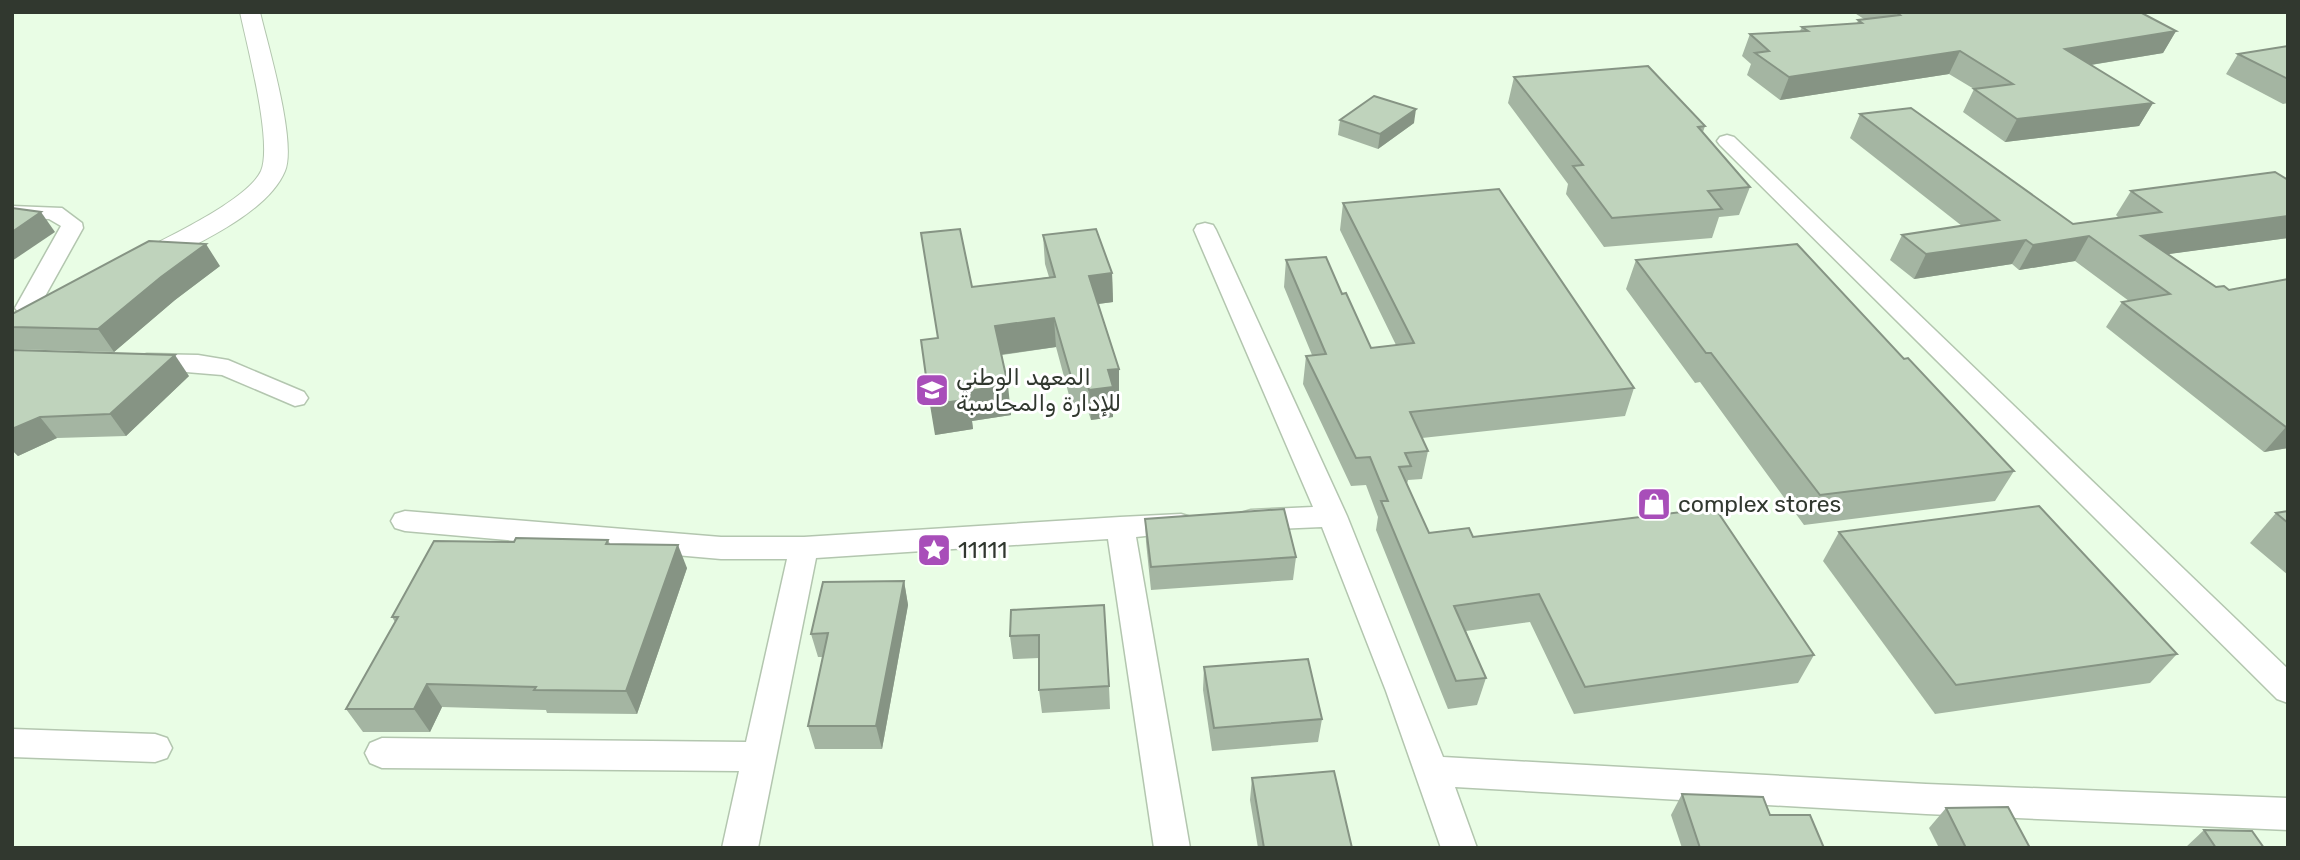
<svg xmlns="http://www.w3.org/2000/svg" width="2300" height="860" font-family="Rubik,'Noto Sans Arabic',sans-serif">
	<rect width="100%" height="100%" fill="#e9fde5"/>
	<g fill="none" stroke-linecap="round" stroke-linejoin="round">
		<!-- minor casing -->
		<g stroke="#b3c6af" stroke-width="3">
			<g id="minor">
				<polygon points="1727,135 1734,137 2288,669 2288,703 2277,699 1720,145 1717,141 1720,137"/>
				<polygon points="12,206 62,208 82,223 83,228 39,307 51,311 55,316 51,321 43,323 24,319 15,308 61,226 49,219 12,218"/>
				<polygon points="1205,223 1213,225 1216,230 1347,516 1443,757 1926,784 2288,798 2288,830 1926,814 1455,787 1477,848 1441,848 1386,691 1322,527 1251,530 1241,527 1237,520 1241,513 1251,510 1313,507 1194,230 1197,225"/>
				<polygon points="147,354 198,355 228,360 304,392 308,398 304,404 295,406 222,375 138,368 135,362 138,356"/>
				<polygon points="405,511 721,537 804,537 1120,517 1181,514 1191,517 1195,524 1191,531 1136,537 1190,848 1154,848 1108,539 816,558 758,848 722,848 739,771 382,768 370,763 365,753 370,743 382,738 746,742 787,559 721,559 405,531 395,528 391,521 395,514"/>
				<polygon points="12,729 155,734 167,738 172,748 167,758 155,762 12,757"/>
			</g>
		</g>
		<!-- tertiary casing -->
		<g stroke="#b3c6af" stroke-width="2">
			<path id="tertiary" d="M240,12H260C268,46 297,142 285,171C267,215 190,246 151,268L141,270L131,268L127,262L131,256C162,240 247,201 261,171C273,142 247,46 240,12Z"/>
		</g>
		<!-- minor -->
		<use href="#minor" fill="#fff" fill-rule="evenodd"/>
		<!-- tertiary -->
		<use href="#tertiary" fill="#fff" fill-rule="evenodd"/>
	</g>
	<!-- wall -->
	<g fill="#a4b5a2">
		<polygon points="1853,12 2140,12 2176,31 2163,53 2091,65 2153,103 2139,126 2005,142 1963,112 1974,89 1949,74 1780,100 1747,75 1751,64 1742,56 1750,34 1800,31 1802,27 1857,24 1858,20 1864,19"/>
		<polygon points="2288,46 2288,103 2283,104 2226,74 2238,54"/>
		<polygon points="1514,77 1705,126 1703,132 1750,187 1739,215 1719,217 1712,238 1604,247 1566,194 1568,184 1508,103"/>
		<polygon points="1860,114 2073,224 2119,218 2116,215 2131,191 2288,180 2288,238 2168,254 2216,287 2229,290 2288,279 2288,448 2264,452 2106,327 2122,302 2129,301 2075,261 2019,270 2012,264 1914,279 1890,260 1902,235 1962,226 1850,138"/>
		<polygon points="1340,120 1414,123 1378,149 1338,135"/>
		<polygon points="1343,203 1634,388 1625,416 1422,438 1428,451 1422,479 1408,480 1407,484 1429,533 1473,537 1814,655 1798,683 1574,714 1530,622 1466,631 1486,678 1477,705 1448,709 1376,530 1378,517 1366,485 1351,486 1303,384 1306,356 1312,355 1284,287 1286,260 1371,348 1396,345 1340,230"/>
		<polygon points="1043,235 1112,273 1113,302 1098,304 1119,369 1119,399 1113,399 1113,417 1091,420 1087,408 1073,410 1056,347 1002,355 1011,415 972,421 973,429 935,435 937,338 972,287 1049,277 1045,264"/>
		<polygon points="1636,260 1904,359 2014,471 1995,501 1804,525 1700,382 1695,383 1626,289"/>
		<polygon points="220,266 175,300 114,352 12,349 12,314"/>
		<polygon points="12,350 189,376 126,436 57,438 18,456 12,450"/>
		<polygon points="2288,511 2288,575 2250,543 2276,513"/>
		<polygon points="1145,519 1296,557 1293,580 1151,590 1146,542"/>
		<polygon points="1839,532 2177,654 2150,683 1935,714 1823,561"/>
		<polygon points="608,540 610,544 687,568 637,714 547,713 546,710 442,707 430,732 363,732 346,709 395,622 392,617 514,542"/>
		<polygon points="904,581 908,605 882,749 815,749 808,726 823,657 818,657 811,634"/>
		<polygon points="1011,610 1109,686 1110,709 1042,713 1039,690 1039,658 1013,659 1010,636"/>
		<polygon points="1204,667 1322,719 1318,742 1212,751 1203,690"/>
		<polygon points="1252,778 1352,848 1258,848 1250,800"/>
		<polygon points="1682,794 1770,815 1824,848 1682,848 1671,815"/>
		<polygon points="1946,808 2030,848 1939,848 1929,828"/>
		<polygon points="2204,830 2264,848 2185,848"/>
	</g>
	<!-- shaded-wall -->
	<g fill="#869484">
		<polygon points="2176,31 2163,53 2053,71 2065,49"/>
		<polygon points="1960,51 1949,74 1780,100 1789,77"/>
		<polygon points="2153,103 2139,126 2005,142 2017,119"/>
		<polygon points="1416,109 1414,123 1378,149 1380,134"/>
		<polygon points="41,212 55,232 12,261 12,232"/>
		<polygon points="2288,216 2288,238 2125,260 2141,236"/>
		<polygon points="2089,236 2075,261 2019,270 2033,245"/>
		<polygon points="2026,240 2012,264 1914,279 1926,254"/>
		<polygon points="206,244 220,266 175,300 114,352 98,329 161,277"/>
		<polygon points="1112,273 1113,302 1090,305 1089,276"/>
		<polygon points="1054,318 1056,347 998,355 995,326"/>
		<polygon points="175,355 189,376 126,436 110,414"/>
		<polygon points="1119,369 1119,399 1113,399 1113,417 1091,420 1089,390 1108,370"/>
		<polygon points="1008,385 1011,415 972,421 973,429 935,435 930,405 968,391"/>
		<polygon points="40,417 57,438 18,456 12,450 12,429"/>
		<polygon points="2288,426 2288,448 2264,452 2286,427"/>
		<polygon points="678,545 687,568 637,714 626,691"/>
		<polygon points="904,581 908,605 882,749 876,726"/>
		<polygon points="427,684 442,707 430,732 414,709"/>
	</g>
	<!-- building -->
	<g fill="#bfd3bc" stroke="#869484" stroke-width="2">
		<polygon points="1896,12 2140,12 2176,31 2065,49 2153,103 2017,119 1974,89 2013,84 1960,51 1789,77 1755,53 1769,51 1750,34 1808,31 1802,27 1862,23 1858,20 1900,15"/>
		<polygon points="2288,46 2288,79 2238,54"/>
		<polygon points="1648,66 1705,126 1698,127 1750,187 1708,191 1722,209 1612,218 1573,166 1583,165 1514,77"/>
		<polygon points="1374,96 1416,109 1380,134 1340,120"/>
		<polygon points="1911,108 2073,224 2161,212 2131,191 2275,172 2288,180 2288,216 2141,236 2216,287 2224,286 2229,290 2288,279 2288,426 2286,427 2122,302 2170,294 2089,236 2033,245 2026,240 1926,254 1902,235 1999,220 1860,114"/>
		<polygon points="1499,189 1634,388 1410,412 1428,451 1405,453 1411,466 1399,467 1429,533 1469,528 1473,537 1715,508 1814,655 1585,687 1539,594 1454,606 1486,678 1456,681 1381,501 1388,501 1370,457 1356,458 1306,356 1326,354 1286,260 1326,257 1342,294 1346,293 1371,348 1414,343 1343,203"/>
		<polygon points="12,208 41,212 12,232"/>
		<polygon points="960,229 972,287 1055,277 1043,235 1096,229 1112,273 1089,276 1119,369 1108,370 1113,387 1089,390 1086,378 1072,380 1054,318 995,326 1008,385 968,391 970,399 930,405 921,340 938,338 921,233"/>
		<polygon points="149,241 206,244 161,277 98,329 12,327 12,314"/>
		<polygon points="1797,244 1904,359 1908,358 2014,471 1820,495 1711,353 1706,353 1636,260"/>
		<polygon points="12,350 175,355 110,414 40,417 12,429"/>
		<polygon points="2039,506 2177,654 1956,685 1839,532"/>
		<polygon points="1284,509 1296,557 1151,567 1145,519"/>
		<polygon points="2288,511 2288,523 2276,513"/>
		<polygon points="516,538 608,540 606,544 678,545 626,691 534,690 536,687 427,684 414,709 346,709 398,617 392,617 434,541 514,542"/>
		<polygon points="904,581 876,726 808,726 828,633 811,634 823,582"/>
		<polygon points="1104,605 1109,686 1039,690 1039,635 1010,636 1011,610"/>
		<polygon points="1308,659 1322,719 1214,728 1204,667"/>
		<polygon points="1334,771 1352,848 1264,848 1252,778"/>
		<polygon points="1682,794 1763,797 1770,815 1810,815 1824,848 1700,848"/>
		<polygon points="2008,807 2030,848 1966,848 1946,808"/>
		<polygon points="2204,830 2252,831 2264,848 2216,848"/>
	</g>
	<!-- icons -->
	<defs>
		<g id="university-square" transform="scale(1.75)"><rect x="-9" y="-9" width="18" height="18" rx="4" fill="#a84eb9" stroke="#fff"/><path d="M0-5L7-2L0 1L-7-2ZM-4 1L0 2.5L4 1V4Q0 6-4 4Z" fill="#fff"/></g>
		<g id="shop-square" transform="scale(1.75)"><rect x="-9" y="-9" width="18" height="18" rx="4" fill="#a84eb9" stroke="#fff"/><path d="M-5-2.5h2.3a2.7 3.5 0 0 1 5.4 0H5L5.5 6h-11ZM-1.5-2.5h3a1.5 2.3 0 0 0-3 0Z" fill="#fff"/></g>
		<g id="sight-square" transform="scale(1.75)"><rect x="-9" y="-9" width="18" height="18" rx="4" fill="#a84eb9" stroke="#fff"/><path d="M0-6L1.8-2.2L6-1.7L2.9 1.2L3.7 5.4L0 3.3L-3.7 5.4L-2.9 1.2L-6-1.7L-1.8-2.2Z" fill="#fff"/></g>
	</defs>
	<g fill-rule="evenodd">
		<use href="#university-square" x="932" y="390"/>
		<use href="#shop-square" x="1654" y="504"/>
		<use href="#sight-square" x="934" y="550"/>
	</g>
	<g text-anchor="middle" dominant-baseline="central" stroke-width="6" stroke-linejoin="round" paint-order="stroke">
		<!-- poi labels -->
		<g font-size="23" fill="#31382f" stroke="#fff" text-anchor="start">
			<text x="956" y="377">المعهد الوطني<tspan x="956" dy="26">للإدارة والمحاسبة</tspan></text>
			<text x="1678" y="504">complex stores</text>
			<text x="958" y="550">11111</text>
		</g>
	</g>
	<!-- border -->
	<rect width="2300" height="860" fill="none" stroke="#31382f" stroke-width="28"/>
</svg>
